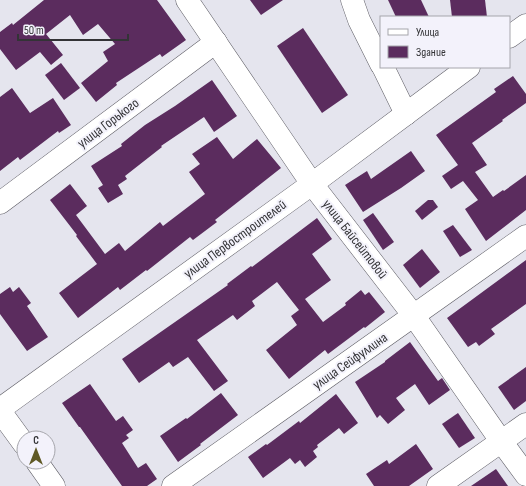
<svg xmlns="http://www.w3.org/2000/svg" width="526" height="486" font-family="'Sofia Sans Condensed',sans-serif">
	<rect width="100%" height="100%" fill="#e5e5ee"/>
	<!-- building -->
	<g fill="#5b2c5e">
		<polygon points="44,0 157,0 186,40 162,57 160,54 116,83 117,85 96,102 81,83 108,61 103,52 115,44 98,24 83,35 70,15 46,34 63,55 51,65 40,52 16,70 0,49 0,32 12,23 13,25"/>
		<polygon points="250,0 283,0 261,15"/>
		<polygon points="388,0 421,0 429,17 396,17"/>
		<polygon points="450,0 485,0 487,17 452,17"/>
		<polygon points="303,28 348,95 322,113 277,46"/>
		<polygon points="61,63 80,88 64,100 45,75"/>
		<polygon points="513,76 526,94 526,103 502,120 503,121 472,143 487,165 475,172 493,197 503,190 504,191 526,175 526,210 486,241 465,209 478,200 463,181 451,189 442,176 458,165 436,135 496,92 494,89"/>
		<polygon points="212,80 237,116 214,132 204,117 161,146 162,147 125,176 127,179 118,185 123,194 108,203 98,188 103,185 91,166 122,146 121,144 145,125 175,106"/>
		<polygon points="12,88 30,113 53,98 71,125 59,133 58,131 20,160 18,157 0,171 0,97"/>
		<polygon points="217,137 233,159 257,139 281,168 215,220 217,222 193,240 190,237 147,271 146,270 120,290 118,287 78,318 59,293 97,264 76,236 77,235 50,200 70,184 87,206 76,215 105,254 119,243 125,251 160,222 163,226 205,194 189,172 200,164 192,154"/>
		<polygon points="411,151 425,171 401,188 363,212 345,185 367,171 371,179"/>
		<polygon points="428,200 433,200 438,207 422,220 415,211"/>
		<polygon points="373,213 394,242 383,250 363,220"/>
		<polygon points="317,218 332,239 312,254 331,280 305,299 323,322 346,305 345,303 361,290 365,295 369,292 385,312 365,328 364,327 328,354 325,350 289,379 266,350 297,325 291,316 299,310 277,282 252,301 255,306 237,320 233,315 197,340 228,381 214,391 188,357 173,367 169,362 139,383 122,359 228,285 227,284 251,266 252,267"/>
		<polygon points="453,225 472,250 460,257 443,231"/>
		<polygon points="422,249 440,272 420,288 403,265"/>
		<polygon points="526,260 526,304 491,329 495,334 479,346 476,342 468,347 447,318"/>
		<polygon points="10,287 13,292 19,287 31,303 27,306 48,337 27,351 0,314 0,294"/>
		<polygon points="410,342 438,381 442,378 450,390 429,405 415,384 396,398 405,410 388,424 380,415 377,418 355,382 385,362 385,361"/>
		<polygon points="526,367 526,401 514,410 498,387"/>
		<polygon points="90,384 116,421 123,416 133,430 126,435 129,438 122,443 138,468 146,463 157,479 147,486 122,486 80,427 79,427 62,403"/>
		<polygon points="221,393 238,415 200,444 201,445 178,462 160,436 186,418 187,419"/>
		<polygon points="336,394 358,423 344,434 339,428 317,445 318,447 313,451 317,457 305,467 300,460 295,464 290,458 263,478 248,457 266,444 267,445 299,421 300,423"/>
		<polygon points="458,413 475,438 459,448 442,424"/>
		<polygon points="416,444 433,469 409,486 374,486 366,474 387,460 389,464"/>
		<polygon points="496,469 508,486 471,486"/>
	</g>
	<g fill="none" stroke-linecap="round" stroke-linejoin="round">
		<!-- minor casing -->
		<g stroke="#5e5d65" stroke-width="23">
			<g id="minor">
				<polyline points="187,0 312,184 414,316 501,441 526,475"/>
				<polyline points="352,0 359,20 381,64"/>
				<polyline points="509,37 526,25"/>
				<polyline points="383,67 406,114"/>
				<polyline points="0,203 216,42"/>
				<polyline points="0,409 312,184 469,67"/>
				<polyline points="0,411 24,444"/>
				<polyline points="37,462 54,486"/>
				<polyline points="173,486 526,236"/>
				<polyline points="438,486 526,424"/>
			</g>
		</g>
		<!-- minor -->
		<use href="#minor" stroke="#fff" stroke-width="22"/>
	</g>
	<g text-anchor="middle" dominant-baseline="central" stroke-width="4" stroke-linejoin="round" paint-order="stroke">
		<!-- street labels -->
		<g font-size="14" fill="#333336" stroke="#f3f2fb">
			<text transform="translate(108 123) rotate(-37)">улица Горького</text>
			<text transform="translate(235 239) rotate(-36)">улица Первостроителей</text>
			<text transform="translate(355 239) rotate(52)">улица Байсейтовой</text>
			<text transform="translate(350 361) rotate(-35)">улица Сейфуллина</text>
		</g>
	</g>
	<!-- legend -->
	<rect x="380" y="16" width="130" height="52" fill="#f3f2fb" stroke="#a6a6ac"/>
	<rect x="388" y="29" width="20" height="6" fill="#ffffff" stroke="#a6a6ac"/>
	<text x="416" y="36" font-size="12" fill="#333336">Улица</text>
	<rect x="388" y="46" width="20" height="12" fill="#5b2c5e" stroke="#a6a6ac"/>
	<text x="416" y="56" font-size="12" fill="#333336">Здание</text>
	<!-- north arrow -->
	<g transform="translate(36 450)"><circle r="19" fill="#f3f2fb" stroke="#a6a6ac"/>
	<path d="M0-3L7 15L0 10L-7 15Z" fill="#5f5925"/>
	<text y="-6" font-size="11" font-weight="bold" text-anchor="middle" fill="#333336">С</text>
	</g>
	<!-- scale -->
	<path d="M18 34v6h110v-6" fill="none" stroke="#333336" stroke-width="2"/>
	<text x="24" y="34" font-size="12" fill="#333336" stroke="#f3f2fb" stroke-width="3" paint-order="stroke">50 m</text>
</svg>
